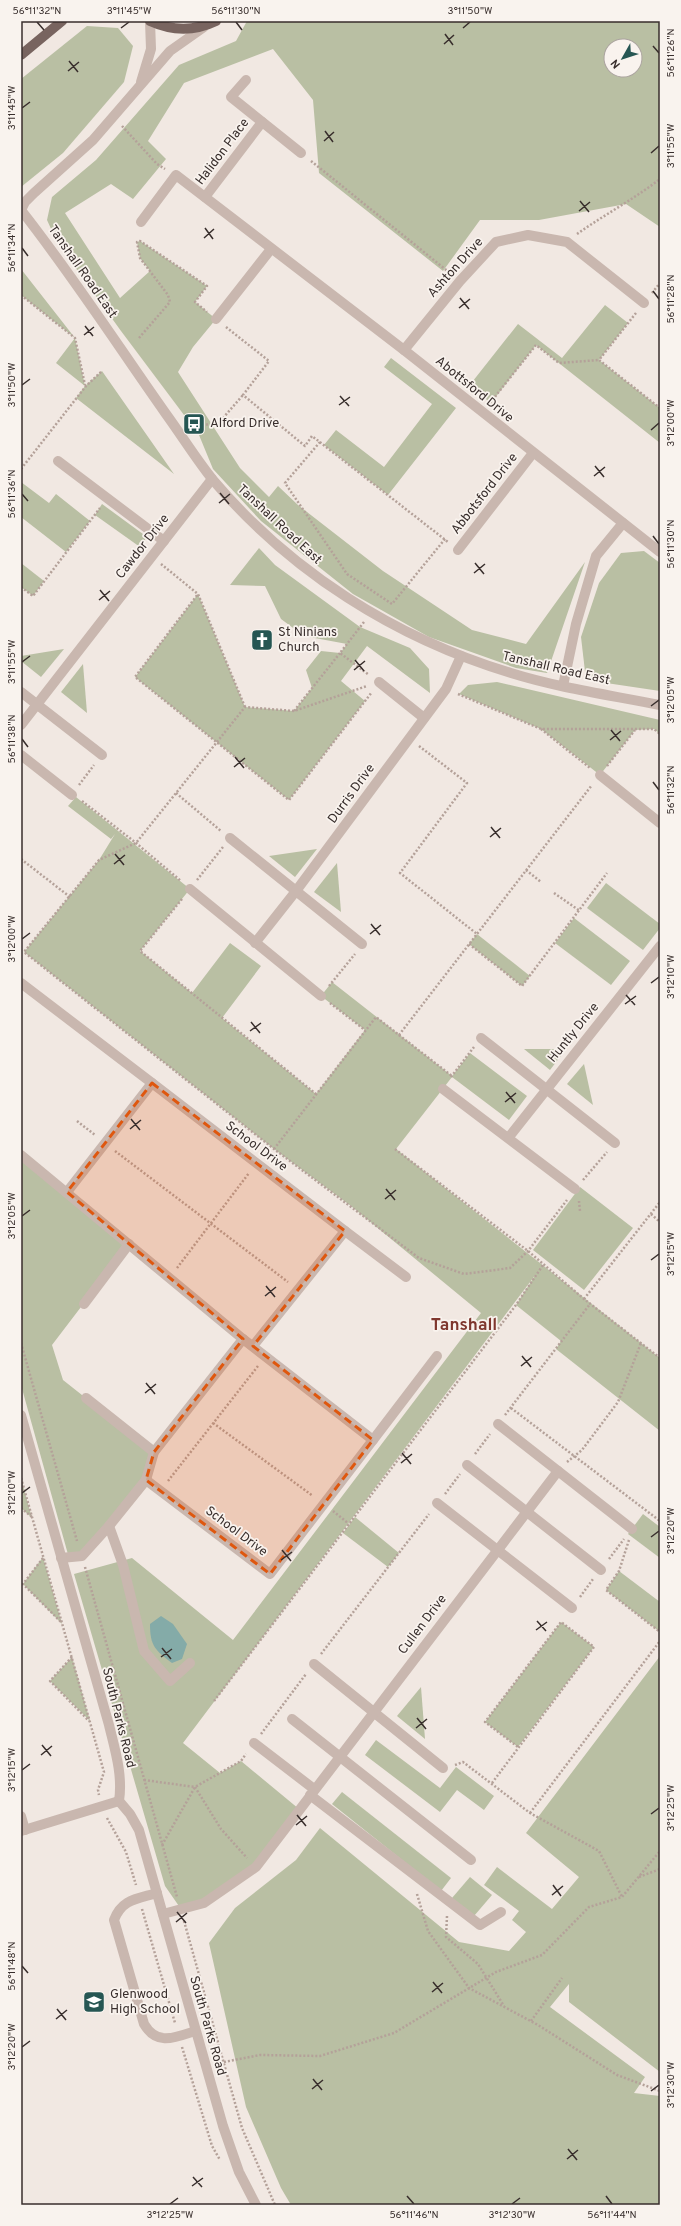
<svg xmlns="http://www.w3.org/2000/svg" width="681" height="2226" font-family="Overpass,sans-serif">
	<rect width="100%" height="100%" fill="#f1e8e2"/>
	<!-- green -->
	<g fill="#b9bfa3" fill-rule="evenodd">
		<path d="M247,21H660V227L626,204L539,220H480L443,271L319,173L313,100L273,49L184,83L148,141L166,159L133,199L111,184L65,213L120,298L150,271L140,258L137,242L140,241L207,286L195,302L216,319L193,347L178,372L240,468L269,497L278,486L298,505L383,571L472,630L526,644L585,562L547,673L516,668L429,637L353,594L261,521L213,469L199,435L121,331L57,242L47,220L52,197L96,160L179,65L236,41ZM611,46H635V70H611Z"/>
		<polygon points="87,26 118,28 133,46 124,82 63,153 21,187 21,79"/>
		<polygon points="21,269 75,338 85,386 102,371 174,474 76,398 85,386 56,363 75,338 21,295"/>
		<polygon points="605,305 628,323 599,360 660,408 660,443 536,345 491,403 469,386 518,324 562,358"/>
		<polygon points="391,358 456,408 388,495 324,445 336,430 384,467 432,404 384,367"/>
		<polygon points="21,482 49,503 56,494 90,521 66,552 21,517"/>
		<polygon points="102,504 147,537 140,547 95,515"/>
		<polygon points="259,548 275,565 360,627 410,648 429,669 430,693 367,646 341,681 365,701 289,800 135,677 198,594 245,707 294,711 312,688 306,670 321,651 340,653 347,644 304,636 281,619 265,586 230,585"/>
		<polygon points="644,551 660,563 660,691 586,680 581,637 599,583 621,553"/>
		<polygon points="21,563 44,581 33,596 21,587"/>
		<polygon points="64,649 41,677 21,661 21,656"/>
		<polygon points="83,664 87,713 61,692"/>
		<polygon points="497,682 660,720 660,734 654,729 635,730 600,775 541,729 459,694 468,685"/>
		<polygon points="76,797 190,889 140,951 192,993 230,943 261,966 222,1018 316,1094 365,1030 321,996 332,982 452,1076 470,1053 527,1096 509,1120 452,1077 396,1149 660,1358 660,1431 556,1349 561,1341 516,1305 536,1274 183,1743 220,1773 241,1761 299,1809 256,1867 204,1903 181,1909 165,1886 74,1574 132,1558 233,1640 481,1313 351,1206 274,1149 24,952 99,860 115,834 111,839 68,806"/>
		<polygon points="317,849 295,877 269,856"/>
		<polygon points="337,863 341,912 314,892"/>
		<polygon points="606,883 660,924 660,928 643,950 587,908"/>
		<polygon points="574,918 630,961 611,985 555,943"/>
		<polygon points="477,934 530,976 522,986 469,944"/>
		<polygon points="524,1049 566,1049 550,1070"/>
		<polygon points="584,1064 593,1105 567,1084"/>
		<polygon points="21,1152 129,1244 52,1345 63,1380 154,1452 146,1480 82,1556 69,1558 21,1385"/>
		<polygon points="580,1187 633,1228 584,1290 533,1250"/>
		<polygon points="21,1478 32,1518 21,1508"/>
		<polygon points="643,1514 660,1527 660,1558 628,1534"/>
		<polygon points="355,1517 399,1553 388,1567 343,1533"/>
		<polygon points="43,1557 62,1624 23,1584"/>
		<polygon points="619,1571 660,1602 660,1632 606,1590"/>
		<polygon points="561,1622 594,1647 518,1747 485,1722"/>
		<polygon points="660,1656 660,2072 569,2002 569,1984 550,2007 645,2077 634,2093 660,2096 660,2205 291,2205 281,2188 246,2107 209,1943 235,1908 296,1860 320,1828 459,1942 509,1951 526,1932 512,1920 519,1911 484,1885 497,1867 552,1909 579,1877 526,1833"/>
		<polygon points="72,1657 90,1721 50,1681"/>
		<polygon points="421,1687 425,1739 397,1716"/>
		<polygon points="376,1740 440,1788 456,1767 494,1796 484,1810 457,1790 440,1812 365,1755"/>
		<polygon points="342,1792 451,1878 441,1891 332,1804"/>
		<polygon points="470,1877 492,1895 474,1916 452,1898"/>
	</g>
	<!-- water -->
	<path fill="#84aba8" d="M161,1616L173,1624L187,1644L182,1659L172,1663C155,1650 150,1646 150,1624Z"/>
	<g fill="none" stroke-linecap="round" stroke-linejoin="round">
		<!-- path -->
		<g stroke="#b4a199" stroke-width="2.5" stroke-dasharray="2 2" stroke-linecap="butt">
			<polyline points="122,126 157,164 165,169"/>
			<polyline points="311,161 450,273"/>
			<path d="M577,234C604,215 634,199 660,179"/>
			<polyline points="652,293 660,283"/>
			<polyline points="21,295 75,338 85,385"/>
			<polyline points="636,313 599,360 660,408"/>
			<polyline points="226,327 269,361 243,395 305,446 312,436 448,542"/>
			<polyline points="139,338 170,302 168,295 140,258 137,242 140,241 207,286 195,302 207,312"/>
			<polyline points="490,403 536,345 559,363 599,360"/>
			<polyline points="194,424 217,425 243,395"/>
			<polyline points="320,442 285,483 347,574 392,604 445,539"/>
			<polyline points="21,469 86,386 102,371"/>
			<polyline points="161,564 198,594"/>
			<polyline points="21,587 33,596 100,508"/>
			<polyline points="364,622 340,653 369,675"/>
			<polyline points="340,653 294,711 367,686"/>
			<polyline points="458,694 541,729 654,729 660,734"/>
			<polyline points="245,707 198,594 135,677 289,800 372,692"/>
			<polyline points="294,711 245,707 136,843 99,860 24,952 274,1149 419,1258 464,1274 510,1268 528,1251 567,1200"/>
			<polyline points="541,729 590,768"/>
			<polyline points="419,746 467,783 400,873 477,934"/>
			<polyline points="607,766 635,730"/>
			<polyline points="79,785 94,765"/>
			<polyline points="176,793 221,831"/>
			<polyline points="82,801 136,843 181,881"/>
			<polyline points="21,859 70,897"/>
			<polyline points="526,870 541,882"/>
			<polyline points="197,880 223,847"/>
			<polyline points="554,893 580,911"/>
			<polyline points="182,899 140,951 316,1094"/>
			<polyline points="469,944 522,986 607,873"/>
			<polyline points="329,986 355,954"/>
			<polyline points="659,997 660,997"/>
			<polyline points="330,1003 365,1030"/>
			<polyline points="399,1035 452,1076"/>
			<polyline points="451,1077 474,1047"/>
			<polyline points="77,1121 95,1135"/>
			<polyline points="274,1149 376,1017 399,1035 592,785"/>
			<polyline points="395,1149 528,1251 584,1299 660,1358"/>
			<polyline points="115,1151 288,1282"/>
			<polyline points="583,1180 607,1152"/>
			<polyline points="579,1201 580,1211"/>
			<polyline points="651,1214 660,1222"/>
			<polyline points="177,1268 249,1173"/>
			<polyline points="584,1299 660,1202"/>
			<polyline points="21,1343 77,1541"/>
			<polyline points="511,1408 660,1521"/>
			<polyline points="505,1415 590,1304"/>
			<polyline points="213,1423 313,1496"/>
			<polyline points="475,1454 490,1434"/>
			<polyline points="567,1462 582,1450 618,1402 641,1343"/>
			<polyline points="21,1478 104,1772 98,1790 99,1795"/>
			<polyline points="168,1481 258,1366"/>
			<polyline points="445,1494 460,1474"/>
			<polyline points="21,1508 32,1517"/>
			<polyline points="333,1511 349,1524"/>
			<polyline points="629,1540 619,1571 606,1590 660,1632"/>
			<polyline points="43,1558 23,1584 62,1623"/>
			<polyline points="609,1559 624,1539"/>
			<polyline points="85,1567 177,1897"/>
			<polyline points="580,1597 593,1579"/>
			<polyline points="321,1654 429,1514"/>
			<polyline points="72,1657 50,1681 89,1721"/>
			<polyline points="214,1701 516,1305 543,1265"/>
			<polyline points="261,1734 306,1674"/>
			<polyline points="455,1765 463,1762 530,1813 599,1851 622,1897"/>
			<polyline points="144,1780 195,1787"/>
			<polyline points="492,1783 594,1647 561,1622 485,1722 518,1747"/>
			<polyline points="195,1787 221,1829 247,1858"/>
			<polyline points="530,1813 660,1641"/>
			<polyline points="107,1818 126,1852 136,1885"/>
			<polyline points="162,1845 195,1787 241,1761 246,1754"/>
			<polyline points="639,1877 660,1869"/>
			<polyline points="417,1894 428,1931 469,1988 538,2025 617,2075 660,2091"/>
			<polyline points="142,1909 175,2023"/>
			<polyline points="447,1916 446,1937 478,1964 504,2006"/>
			<polyline points="184,1921 242,2128 275,2205"/>
			<polyline points="531,2021 562,1978"/>
			<polyline points="182,2047 212,2146 220,2160"/>
			<polyline points="224,2062 260,2055 320,2056 394,2033 496,1972 542,1955 589,1907 622,1897 660,1851"/>
		</g>
		<!-- minor -->
		<g stroke="#c9b7af" stroke-width="10">
			<polyline points="246,80 231,97 301,153"/>
			<polyline points="141,82 151,49 150,21"/>
			<polyline points="205,197 262,122"/>
			<path d="M21,210C73,276 118,346 166,414C182,436 196,459 213,480C291,572 395,638 511,673C559,688 610,695 660,705"/>
			<polyline points="21,210 25,202 34,193 93,140 170,51 204,27"/>
			<polyline points="141,222 176,175 404,350 660,552"/>
			<polyline points="216,319 271,249"/>
			<polyline points="404,350 460,281 496,242 528,235 567,242 644,303"/>
			<polyline points="58,461 164,541"/>
			<polyline points="458,550 533,453"/>
			<polyline points="379,682 424,718"/>
			<polyline points="563,686 576,624 596,556 623,523"/>
			<polyline points="21,692 102,755"/>
			<polyline points="21,725 212,479"/>
			<polyline points="21,755 72,795"/>
			<polyline points="600,775 660,823"/>
			<polyline points="230,838 362,944"/>
			<polyline points="190,889 321,996"/>
			<polyline points="255,943 296,891 446,689 461,656"/>
			<polyline points="21,983 152,1083 67,1192"/>
			<polyline points="481,1038 615,1143"/>
			<polyline points="152,1083 345,1231 253,1346"/>
			<polyline points="443,1089 575,1189"/>
			<polyline points="509,1137 660,946"/>
			<polyline points="21,1155 243,1339 373,1440 270,1574 146,1480 109,1526 82,1556 61,1558"/>
			<polyline points="345,1231 406,1277"/>
			<polyline points="84,1304 129,1244"/>
			<polyline points="86,1398 154,1452"/>
			<path d="M21,1415L109,1725C115,1750 123,1775 119,1801L130,1814L139,1830L223,2126L239,2172L256,2205"/>
			<polyline points="498,1424 632,1529"/>
			<polyline points="373,1440 437,1356"/>
			<polyline points="467,1465 601,1570"/>
			<polyline points="146,1480 154,1452 243,1339"/>
			<polyline points="437,1503 572,1608"/>
			<polyline points="109,1526 123,1565 144,1651 170,1681 190,1663"/>
			<polyline points="314,1664 443,1768"/>
			<polyline points="292,1719 471,1860"/>
			<polyline points="254,1743 314,1789"/>
			<polyline points="310,1795 480,1925 501,1912"/>
			<polyline points="21,1816 25,1830"/>
			<polyline points="21,1831 119,1801"/>
			<path d="M157,1893C137,1899 122,1899 114,1920L144,2024C157,2046 174,2038 195,2031"/>
			<polyline points="163,1914 204,1903 256,1867 558,1471"/>
		</g>
		<!-- major -->
		<g stroke="#78645f" stroke-width="10">
			<path d="M150,21C172,31 193,32 216,21"/>
			<polyline points="21,55 62,21"/>
		</g>
	</g>
	<!-- marked area -->
	<path fill="#df570e" fill-opacity="0.2" stroke="#df570e" stroke-width="3" stroke-dasharray="8 5" stroke-linejoin="round" d="M152,1083L345,1231L253,1346L373,1440L270,1574L146,1480L154,1452L243,1339L67,1192Z"/>
	<!-- ticks -->
	<path fill="none" stroke="#382e2c" stroke-width="1.5" d="M37,22L44,30M236,22L242,30M121,28L129,22M463,28L470,22M445,34L453,45M444,44L454,35M653,46L659,53M69,61L78,72M68,71L79,62M22,108L30,102M325,131L333,142M324,141L334,132M651,153L659,146M580,201L589,212M579,211L590,202M205,228L213,239M204,238L214,229M22,248L28,256M653,291L659,299M460,298L469,309M459,308L470,299M85,326L93,336M84,335L94,327M22,385L30,379M340,396L349,406M339,405L350,397M651,430L659,423M595,466L604,477M594,476L605,467M220,493L229,504M22,494L28,501M219,503L230,494M653,536L659,544M475,563L484,574M474,573L485,564M100,590L109,601M99,600L110,591M355,660L364,671M22,662L30,656M354,670L365,661M651,706L659,700M611,730L620,741M22,739L28,747M610,740L621,731M235,757L244,768M234,767L245,758M653,782L659,790M491,827L500,838M490,837L501,828M115,854L124,865M114,864L125,855M371,924L380,935M370,934L381,925M22,939L30,933M651,983L659,977M626,995L635,1005M625,1004L636,996M251,1022L260,1033M250,1031L261,1023M506,1092L515,1103M505,1102L516,1093M131,1119L140,1130M130,1129L141,1120M386,1189L395,1200M385,1199L396,1190M22,1216L30,1210M651,1260L659,1254M266,1286L275,1297M265,1296L276,1287M522,1356L531,1367M521,1366L532,1357M146,1383L155,1394M145,1393L156,1384M402,1453L411,1464M401,1463L412,1454M22,1493L30,1487M651,1537L659,1531M282,1550L291,1561M281,1560L292,1552M537,1621L546,1631M536,1630L547,1622M162,1648L171,1659M161,1657L172,1649M417,1718L426,1729M416,1728L427,1719M42,1745L51,1756M41,1755L52,1746M22,1770L30,1764M651,1814L659,1808M297,1815L306,1826M296,1825L307,1816M553,1885L561,1896M552,1895L563,1886M177,1912L186,1923M176,1922L187,1913M22,1966L28,1973M433,1982L442,1993M432,1992L443,1983M57,2009L66,2020M56,2019L67,2010M22,2047L30,2041M313,2079L322,2090M312,2089L323,2080M651,2091L659,2085M568,2149L577,2160M567,2159L578,2150M193,2177L202,2187M192,2186L203,2178M407,2196L414,2204M606,2196L612,2204M170,2204L178,2198M512,2204L520,2198"/>
	<!-- icons -->
	<defs>
		<g id="bus-square" transform="scale(1.15)"><rect x="-9" y="-9" width="18" height="18" rx="4" fill="#265653" stroke="#f9f3ee"/><path d="M-5-6H5V4H4V6H2V4H-2V6H-4V4H-5ZM-3.5-4V0h7V-4ZM-3.5 1.2v1.5H-2V1.2ZM2 1.2v1.5H3.5V1.2Z" fill="#fff"/></g>
		<g id="church-square" transform="scale(1.15)"><rect x="-9" y="-9" width="18" height="18" rx="4" fill="#265653" stroke="#f9f3ee"/><path d="M-1.2-6h2.4v3.5h3.3v2.4h-3.3V6h-2.4V-.1h-3.3v-2.4h3.3Z" fill="#fff"/></g>
		<g id="school-square" transform="scale(1.15)"><rect x="-9" y="-9" width="18" height="18" rx="4" fill="#265653" stroke="#f9f3ee"/><path d="M0-5L7-2L0 1L-7-2ZM-4 1L0 2.5L4 1V4Q0 6-4 4Z" fill="#fff"/></g>
	</defs>
	<g fill-rule="evenodd">
		<use href="#bus-square" x="194" y="424"/>
		<use href="#church-square" x="262" y="640"/>
		<use href="#school-square" x="94" y="2002"/>
	</g>
	<g text-anchor="middle" dominant-baseline="central" stroke-width="3.5" stroke-linejoin="round" paint-order="stroke">
		<!-- street labels -->
		<g font-size="13" fill="#382e2c" stroke="#f9f3ee">
			<text transform="translate(223 152) rotate(-53)">Halidon Place</text>
			<text transform="translate(456 268) rotate(-48)">Ashton Drive</text>
			<text transform="translate(82 272) rotate(55)">Tanshall Road East</text>
			<text transform="translate(474 390) rotate(39)">Abottsford Drive</text>
			<text transform="translate(485 494) rotate(-52)">Abbotsford Drive</text>
			<text transform="translate(279 525) rotate(43)">Tanshall Road East</text>
			<text transform="translate(143 547) rotate(-52)">Cawdor Drive</text>
			<text transform="translate(556 669) rotate(13)">Tanshall Road East</text>
			<text transform="translate(352 794) rotate(-54)">Durris Drive</text>
			<text transform="translate(574 1033) rotate(-51)">Huntly Drive</text>
			<text transform="translate(256 1147) rotate(37)">School Drive</text>
			<text transform="translate(236 1532) rotate(37)">School Drive</text>
			<text transform="translate(423 1625) rotate(-53)">Cullen Drive</text>
			<text transform="translate(118 1718) rotate(76)">South Parks Road</text>
			<text transform="translate(207 2026) rotate(74)">South Parks Road</text>
		</g>
		<!-- poi labels -->
		<g font-size="13" fill="#382e2c" stroke="#f9f3ee" text-anchor="start">
			<text x="210" y="424">Alford Drive</text>
			<text x="278" y="633">St Ninians<tspan x="278" dy="15">Church</tspan></text>
			<text x="110" y="1995">Glenwood<tspan x="110" dy="15">High School</tspan></text>
		</g>
		<!-- district labels -->
		<g font-size="17" font-weight="bold" fill="#7f372e" stroke="#f9f3ee">
			<text x="464" y="1326">Tanshall</text>
		</g>
	</g>
	<!-- border -->
	<rect width="681" height="2226" fill="none" stroke="#f9f3ee" stroke-width="44"/>
	<!-- north arrow -->
	<g transform="translate(623 58) rotate(231)"><circle r="19" fill="#f9f3ee" stroke="#aca4a0"/>
	<path d="M0-3L7 15L0 10L-7 15Z" fill="#265653"/>
	<text y="-6" font-size="11" font-weight="bold" text-anchor="middle" fill="#382e2c">N</text>
	</g>
	<rect x="22" y="22" width="637" height="2182" fill="none" stroke="#382e2c" stroke-width="1.5"/>
	<g font-size="10" text-anchor="middle" fill="#382e2c">
		<text x="37" y="14">56°11'32"N</text>
		<text x="129" y="14">3°11'45"W</text>
		<text x="236" y="14">56°11'30"N</text>
		<text x="470" y="14">3°11'50"W</text>
		<text transform="translate(670 53) rotate(-90)" y="4">56°11'26"N</text>
		<text transform="translate(11 108) rotate(-90)" y="4">3°11'45"W</text>
		<text transform="translate(670 146) rotate(-90)" y="4">3°11'55"W</text>
		<text transform="translate(11 248) rotate(-90)" y="4">56°11'34"N</text>
		<text transform="translate(670 299) rotate(-90)" y="4">56°11'28"N</text>
		<text transform="translate(11 385) rotate(-90)" y="4">3°11'50"W</text>
		<text transform="translate(670 423) rotate(-90)" y="4">3°12'00"W</text>
		<text transform="translate(11 494) rotate(-90)" y="4">56°11'36"N</text>
		<text transform="translate(670 544) rotate(-90)" y="4">56°11'30"N</text>
		<text transform="translate(11 662) rotate(-90)" y="4">3°11'55"W</text>
		<text transform="translate(670 700) rotate(-90)" y="4">3°12'05"W</text>
		<text transform="translate(11 739) rotate(-90)" y="4">56°11'38"N</text>
		<text transform="translate(670 790) rotate(-90)" y="4">56°11'32"N</text>
		<text transform="translate(11 939) rotate(-90)" y="4">3°12'00"W</text>
		<text transform="translate(670 977) rotate(-90)" y="4">3°12'10"W</text>
		<text transform="translate(11 1216) rotate(-90)" y="4">3°12'05"W</text>
		<text transform="translate(670 1254) rotate(-90)" y="4">3°12'15"W</text>
		<text transform="translate(11 1493) rotate(-90)" y="4">3°12'10"W</text>
		<text transform="translate(670 1531) rotate(-90)" y="4">3°12'20"W</text>
		<text transform="translate(11 1770) rotate(-90)" y="4">3°12'15"W</text>
		<text transform="translate(670 1808) rotate(-90)" y="4">3°12'25"W</text>
		<text transform="translate(11 1966) rotate(-90)" y="4">56°11'48"N</text>
		<text transform="translate(11 2047) rotate(-90)" y="4">3°12'20"W</text>
		<text transform="translate(670 2085) rotate(-90)" y="4">3°12'30"W</text>
		<text x="170" y="2218">3°12'25"W</text>
		<text x="414" y="2218">56°11'46"N</text>
		<text x="512" y="2218">3°12'30"W</text>
		<text x="612" y="2218">56°11'44"N</text>
	</g>
</svg>
